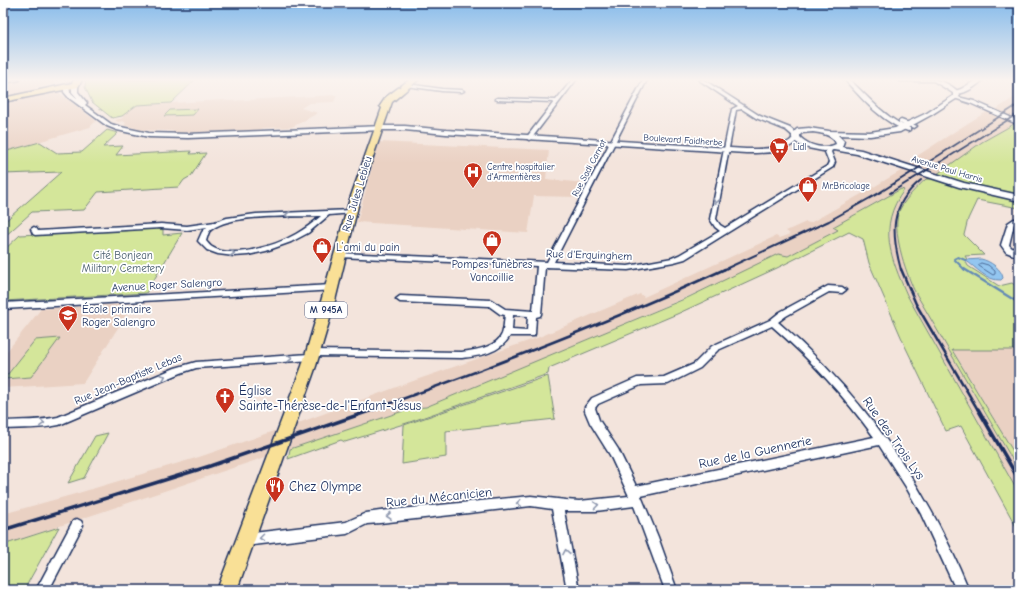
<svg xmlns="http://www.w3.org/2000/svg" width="1022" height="593" font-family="'Comic Neue',sans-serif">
	<rect width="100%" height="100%" fill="#f3e4dc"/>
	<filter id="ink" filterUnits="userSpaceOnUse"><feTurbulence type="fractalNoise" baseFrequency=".025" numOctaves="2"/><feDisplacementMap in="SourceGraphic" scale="8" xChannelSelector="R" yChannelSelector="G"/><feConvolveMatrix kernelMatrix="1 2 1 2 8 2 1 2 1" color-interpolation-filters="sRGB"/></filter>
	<g filter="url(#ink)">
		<!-- built -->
		<g fill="#ead1c3">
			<polygon points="27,80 56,80 53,84 35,88 36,90 3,98 3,82"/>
			<polygon points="59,93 96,121 90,127 3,152 3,104 41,94"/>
			<polygon points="1019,94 1019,122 982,142 930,179 926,179 915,188 901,209 898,237 905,268 914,290 1019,471 1019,494 907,295 896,268 889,246 890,213 904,191 901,189 834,227 839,230 788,256 726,280 545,358 426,407 412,408 3,545 3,514 75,494 199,457 301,422 416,380 537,338 640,294 644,297 776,236 779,238 790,234 786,231 806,222 810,223 872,188 909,166 917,156 968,123 983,114 987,112 991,113"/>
			<polygon points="337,95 334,102 309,103 301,108 318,113 292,127 263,128 258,130 170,133 174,131 142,130 124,125 126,123 123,121 118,122 115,120 123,118 122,116 137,105 223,100 228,101"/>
			<polygon points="379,142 549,150 546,179 584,183 577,197 534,196 528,233 357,222"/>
			<polygon points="133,304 83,383 3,388 3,356 41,309"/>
			<polygon points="952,349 1019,350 1019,461 979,394"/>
		</g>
		<!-- green -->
		<g fill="#d4e69a" stroke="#788a7c">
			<polygon points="86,80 195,80 171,103 137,105 122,116 112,118 92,102 85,87"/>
			<polygon points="198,109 193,115 164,116 170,110"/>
			<path d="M1014,124L1019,126V179L1014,184L1019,185V208L977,200L968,219L964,235L984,255L965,256L967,259L965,260L968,266L999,286L1012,283L1019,288V350H952L1019,461V471L914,290C906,272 890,228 900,209C907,197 916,188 926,179H930L982,142Z"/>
			<polygon points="107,130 118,133 103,147 123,146 116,155 191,151 190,154 206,153 191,176 184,180 179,187 98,192 84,210 32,212 3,238 3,223 61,172 3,174 3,152 40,142 57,153 82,152"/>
			<path d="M901,189L904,190C877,227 891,258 907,295L1019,494V532L961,426L946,431L905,346L869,263L863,239L849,232L777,268L677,314L549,368L548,374L407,423L345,442L341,440L288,459L290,449L412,408L426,407L689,297L778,254L788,256L838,230L833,227Z"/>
			<polygon points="163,227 163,235 182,233 146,293 3,301 3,251 20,235"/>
			<polygon points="60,338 31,377 4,379 35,340"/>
			<polygon points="548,376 555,419 446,431 446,457 402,464 404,425"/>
			<polygon points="108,433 84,478 68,483 95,436"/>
			<polygon points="59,527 24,590 3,590 3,545"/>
		</g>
		<!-- water -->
		<path fill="#93c6f0" stroke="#638ab6" d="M981,259C990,261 1002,269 1003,278L1001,280C986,281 976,267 965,260Z"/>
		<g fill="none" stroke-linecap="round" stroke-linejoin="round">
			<!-- shore -->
			<polygon stroke="#4b6b98" stroke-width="1" points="981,263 988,265 995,271 995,274 993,275 979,266"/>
			<!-- stream-far1 -->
			<polyline stroke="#638ab6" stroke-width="2" points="965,260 958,257 954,259 965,270"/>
			<!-- stream -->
			<polyline stroke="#638ab6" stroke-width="2.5" points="964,269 1019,303"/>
			<!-- minor casing -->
			<g stroke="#1b2f5e" stroke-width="3">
				<g id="minor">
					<polygon points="572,80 576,80 531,139 529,140 526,138 554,102 497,100 495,99 497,98 556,100"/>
					<path d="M643,80H647L554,262L628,266L672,258L679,255L720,231L715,227L710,219L732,109L738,106L699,80H704L760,116L790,128L798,135L793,136L786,130L756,118L742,109L736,110L716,219L720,225L725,228L827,166L829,162L825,152L828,147L830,146L833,148L831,152L835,162L833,167L685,259L674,262L628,270L545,267L541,314L540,316L536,317L535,334L534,336H510C500,353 480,356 462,358L316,356L315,359L312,360L196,368L181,373L59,425C41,429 22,428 3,429V421C21,420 40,421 58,417L175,368L196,362L309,354L310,351L313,350L462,352C475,350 496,348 502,334C504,329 504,321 505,315L500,314L489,306L400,302L396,299L400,296L491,300L505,309L533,311L537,266L339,257L335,255L339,253L547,262ZM513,315L528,316L527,331L512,330Z"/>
					<path d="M845,80H850C866,95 880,112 899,123V121L901,120L917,126L914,128L899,123L910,128V130L908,131C883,123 862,99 845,80Z"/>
					<polygon points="898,80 938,80 936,81 900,81"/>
					<polygon points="408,84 442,89 462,90 464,91 462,92 442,91 406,86 406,85"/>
					<polygon points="954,96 974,101 1019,121 1019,125 970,103 954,98"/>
					<path d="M351,210L354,212L353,213L329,215L308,233L291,242L266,251L248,255L234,256L218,254L207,250L198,241L202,232L207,227L187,230L161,228L35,235L33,234L31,229L34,227L36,228L38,231L161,224L187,226L215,222L227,218L256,214ZM321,216C313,223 305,229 296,234C277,245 232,260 212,247C210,246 208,243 206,241C207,238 208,234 209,232C225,213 296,217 321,216Z"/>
					<polygon points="1014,219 1019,219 1019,223 1014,224 1009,245 1012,248 1019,252 1019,257 1006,252 1001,245 1008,223"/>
					<path d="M828,286L842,287L846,290L842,293L829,292L786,316L778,322C864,396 926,485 969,590H956L921,514L906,487L879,445L641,496L658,537L677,590H665L634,506L596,511H564L579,590H567L552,509L531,506L380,523L367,524L347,534L245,546L241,544L239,540L241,536L245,534L346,522L366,513L380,511L531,496L566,500L579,501L629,496L610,455L590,423L585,411V407L592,398L637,378L664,377L694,364L712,346L770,320L780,312ZM772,326C810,359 844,396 874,437L636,486L618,449L599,420L595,408L598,404L641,385L668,384L700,368L718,350Z"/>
					<polygon points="77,519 81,521 83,525 49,590 36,590 73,521"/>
				</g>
			</g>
			<!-- tertiary casing -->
			<g stroke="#1b2f5e" stroke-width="3">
				<g id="tertiary">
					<polygon points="3,80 20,80 3,83"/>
					<path d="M976,80H983C976,86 961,98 952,92L961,89Z"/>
					<path d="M75,83L78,85V92L87,103L85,105L111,124L121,127L149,133L188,134L383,126H405L446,130L746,149C762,149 782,150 794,137L799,138C788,154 764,153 746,153L446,134L405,130H383L188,138L149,137L117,130L107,126L69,98L64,92V86L69,85L70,92L78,99L72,92V85Z"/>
					<polygon points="332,285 337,288 335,290 3,309 3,303"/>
				</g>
			</g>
			<!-- secondary casing -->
			<g stroke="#1b2f5e" stroke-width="3">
				<path id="secondary" d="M932,80C942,80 954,86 960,94L959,97L931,115L900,132L870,136L838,135L844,141L842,147L861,150L964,183L1019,195V201L959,187L857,154L834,150L823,151L808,148L797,143L792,138V134L797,129L809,128L829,131L870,132L895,128L927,113L953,96V93ZM813,132C821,133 834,135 836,144C824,150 809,146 800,137V135L802,133Z"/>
			</g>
			<!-- primary casing -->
			<g stroke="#1b2f5e" stroke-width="3">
				<g id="primary">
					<polygon points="74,80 82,80 78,87 3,102 3,98 72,83"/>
					<polygon points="409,80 418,80 392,102 375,151 359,202 334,305 316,366 237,590 217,590 302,366 320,305 349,202 382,108 380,106 386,97"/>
				</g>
			</g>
			<!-- minor -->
			<use href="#minor" fill="#fff" fill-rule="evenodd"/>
			<!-- tertiary -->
			<use href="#tertiary" fill="#fff" fill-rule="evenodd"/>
			<!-- secondary -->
			<use href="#secondary" fill="#fff" fill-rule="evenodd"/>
			<!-- primary -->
			<use href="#primary" fill="#f9e096" fill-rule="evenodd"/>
			<!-- rail-far3 -->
			<g stroke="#1b2f5e" stroke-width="1.5">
				<polyline points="927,163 1019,104"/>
				<polyline points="939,163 1019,113"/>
			</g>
			<!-- rail-far2 -->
			<g stroke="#1b2f5e" stroke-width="2">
				<polyline points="890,193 940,162"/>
				<polyline points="723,270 829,221 879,193 928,162"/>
				<path d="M901,270C891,233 889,206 921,180"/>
			</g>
			<!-- rail-far1 -->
			<g stroke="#1b2f5e" stroke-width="2.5">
				<polyline points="901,269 916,304 978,410"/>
				<path d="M372,410C491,367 610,322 725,269"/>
			</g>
			<!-- rail -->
			<g stroke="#1b2f5e" stroke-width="3.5">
				<polyline points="978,409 1019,480"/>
				<polyline points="3,530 210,466 375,409"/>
			</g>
		</g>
		<!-- one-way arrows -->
		<defs><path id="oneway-chevron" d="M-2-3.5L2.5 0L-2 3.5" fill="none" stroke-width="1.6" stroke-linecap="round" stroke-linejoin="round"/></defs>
		<g stroke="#8d97ae">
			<use href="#oneway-chevron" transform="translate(716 201) rotate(101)"/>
			<use href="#oneway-chevron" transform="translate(288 215) rotate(178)"/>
			<use href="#oneway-chevron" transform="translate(232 253)"/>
			<use href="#oneway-chevron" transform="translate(290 358) rotate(-4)"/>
			<use href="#oneway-chevron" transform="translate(163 377) rotate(-23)"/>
			<use href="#oneway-chevron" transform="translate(42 423) rotate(2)"/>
			<use href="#oneway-chevron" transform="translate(519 503) rotate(174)"/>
			<use href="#oneway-chevron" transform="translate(596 505) rotate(-7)"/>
			<use href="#oneway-chevron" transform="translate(389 516) rotate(175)"/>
			<use href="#oneway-chevron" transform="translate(262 538) rotate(173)"/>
			<use href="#oneway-chevron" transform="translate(566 552) rotate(-100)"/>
		</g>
	</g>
	<!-- sky -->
	<linearGradient id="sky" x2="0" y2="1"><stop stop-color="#86bbeb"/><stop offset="0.49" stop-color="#faf3ef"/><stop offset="1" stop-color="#faf3ef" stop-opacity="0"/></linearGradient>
	<rect width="1022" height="163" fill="url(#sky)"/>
	<!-- icons -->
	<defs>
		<g id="supermarket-pin" transform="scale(1)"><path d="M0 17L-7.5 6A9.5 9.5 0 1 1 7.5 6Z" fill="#c8321e" stroke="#fff"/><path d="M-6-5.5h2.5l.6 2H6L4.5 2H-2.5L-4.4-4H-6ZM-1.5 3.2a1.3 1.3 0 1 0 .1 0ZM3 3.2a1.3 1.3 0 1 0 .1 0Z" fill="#fff"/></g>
		<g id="hospital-pin" transform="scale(1)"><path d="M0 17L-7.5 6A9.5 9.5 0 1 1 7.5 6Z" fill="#c8321e" stroke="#fff"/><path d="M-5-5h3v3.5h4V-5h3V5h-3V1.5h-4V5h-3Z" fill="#fff"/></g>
		<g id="shop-pin" transform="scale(1)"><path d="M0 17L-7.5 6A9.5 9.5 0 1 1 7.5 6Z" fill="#c8321e" stroke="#fff"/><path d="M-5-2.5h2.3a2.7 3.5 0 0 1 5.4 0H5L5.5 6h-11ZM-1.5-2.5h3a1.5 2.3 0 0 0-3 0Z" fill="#fff"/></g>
		<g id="school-pin" transform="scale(1)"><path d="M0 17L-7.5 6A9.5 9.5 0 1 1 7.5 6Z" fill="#c8321e" stroke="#fff"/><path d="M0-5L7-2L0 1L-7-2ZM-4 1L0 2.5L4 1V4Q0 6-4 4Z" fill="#fff"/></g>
		<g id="church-pin" transform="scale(1)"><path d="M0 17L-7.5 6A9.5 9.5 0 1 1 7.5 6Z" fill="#c8321e" stroke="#fff"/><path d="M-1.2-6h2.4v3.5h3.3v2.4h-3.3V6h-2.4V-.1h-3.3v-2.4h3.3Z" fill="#fff"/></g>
		<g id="restaurant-pin" transform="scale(1)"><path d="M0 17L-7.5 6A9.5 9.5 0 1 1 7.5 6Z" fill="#c8321e" stroke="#fff"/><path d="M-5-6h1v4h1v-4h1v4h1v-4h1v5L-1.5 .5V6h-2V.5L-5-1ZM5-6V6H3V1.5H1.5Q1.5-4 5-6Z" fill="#fff"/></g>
	</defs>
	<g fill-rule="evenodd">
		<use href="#supermarket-pin" x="779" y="147"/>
		<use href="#hospital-pin" x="473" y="172"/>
		<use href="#shop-pin" x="808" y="186"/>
		<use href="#shop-pin" x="492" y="240"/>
		<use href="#shop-pin" x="322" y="247"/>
		<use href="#school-pin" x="68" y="315"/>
		<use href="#church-pin" x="225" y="397"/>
		<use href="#restaurant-pin" x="275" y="486"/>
	</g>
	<g text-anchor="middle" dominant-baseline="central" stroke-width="3.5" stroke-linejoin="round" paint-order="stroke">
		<!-- far-street labels -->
		<g font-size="9" fill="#1b2f5e" stroke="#fff">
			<text transform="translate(683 140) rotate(4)">Boulevard Faidherbe</text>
			<text transform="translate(589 168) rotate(-62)">Rue Sadi Carnot</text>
			<text transform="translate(947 169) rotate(17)">Avenue Paul Harris</text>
		</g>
		<!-- far-poi labels -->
		<g font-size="9" fill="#1b2f5e" stroke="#fff" text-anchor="start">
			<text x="793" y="147">Lidl</text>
			<text x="487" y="167">Centre hospitalier<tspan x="487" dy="10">d'Armentières</tspan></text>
			<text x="822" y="186">Mr.Bricolage</text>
		</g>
		<!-- shield labels -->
		<rect fill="#fff" stroke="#5f6d8e" stroke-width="1" x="305" y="302" width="42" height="16" rx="3"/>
		<g font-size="10" font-weight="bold" fill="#1b2f5e">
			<text x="326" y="310">M 945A</text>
		</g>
		<!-- street labels -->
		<g font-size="11" fill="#1b2f5e" stroke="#fff">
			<text transform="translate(357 194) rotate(-73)">Rue Jules Lebleu</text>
			<text transform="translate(589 255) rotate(2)">Rue d'Erquinghem</text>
			<text transform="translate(167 285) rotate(-3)">Avenue Roger Salengro</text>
			<text transform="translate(128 379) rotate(-23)">Rue Jean-Baptiste Lebas</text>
		</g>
		<!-- poi labels -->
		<g font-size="11" fill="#1b2f5e" stroke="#fff" text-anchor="start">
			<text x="336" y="247">L’ami du pain</text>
			<text x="492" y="264" text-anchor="middle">Pompes funèbres<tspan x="492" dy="13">Vancoillie</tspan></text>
			<text x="82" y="309">École primaire<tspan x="82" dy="13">Roger Salengro</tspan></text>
		</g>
		<!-- park labels -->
		<g font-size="11" fill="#495d6d" stroke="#fff">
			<text x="123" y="255">Cité Bonjean<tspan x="123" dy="13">Military Cemetery</tspan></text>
		</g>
		<!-- near-poi labels -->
		<g font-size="13" fill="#1b2f5e" stroke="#fff" text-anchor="start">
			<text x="239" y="390">Église<tspan x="239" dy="15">Sainte-Thérèse-de-l'Enfant-Jésus</tspan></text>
			<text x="289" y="486">Chez Olympe</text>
		</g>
		<!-- near-street labels -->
		<g font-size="13" fill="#1b2f5e" stroke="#fff">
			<text transform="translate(894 438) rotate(55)">Rue des Trois Lys</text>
			<text transform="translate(755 452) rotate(-12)">Rue de la Guennerie</text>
			<text transform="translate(439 497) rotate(-6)">Rue du Mécanicien</text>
		</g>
	</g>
	<!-- margin -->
	<rect width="1022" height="593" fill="none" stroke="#fff" stroke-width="16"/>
	<rect x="8" y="8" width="1006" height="577" fill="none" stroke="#1b2f5e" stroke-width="1.5" filter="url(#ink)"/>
</svg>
